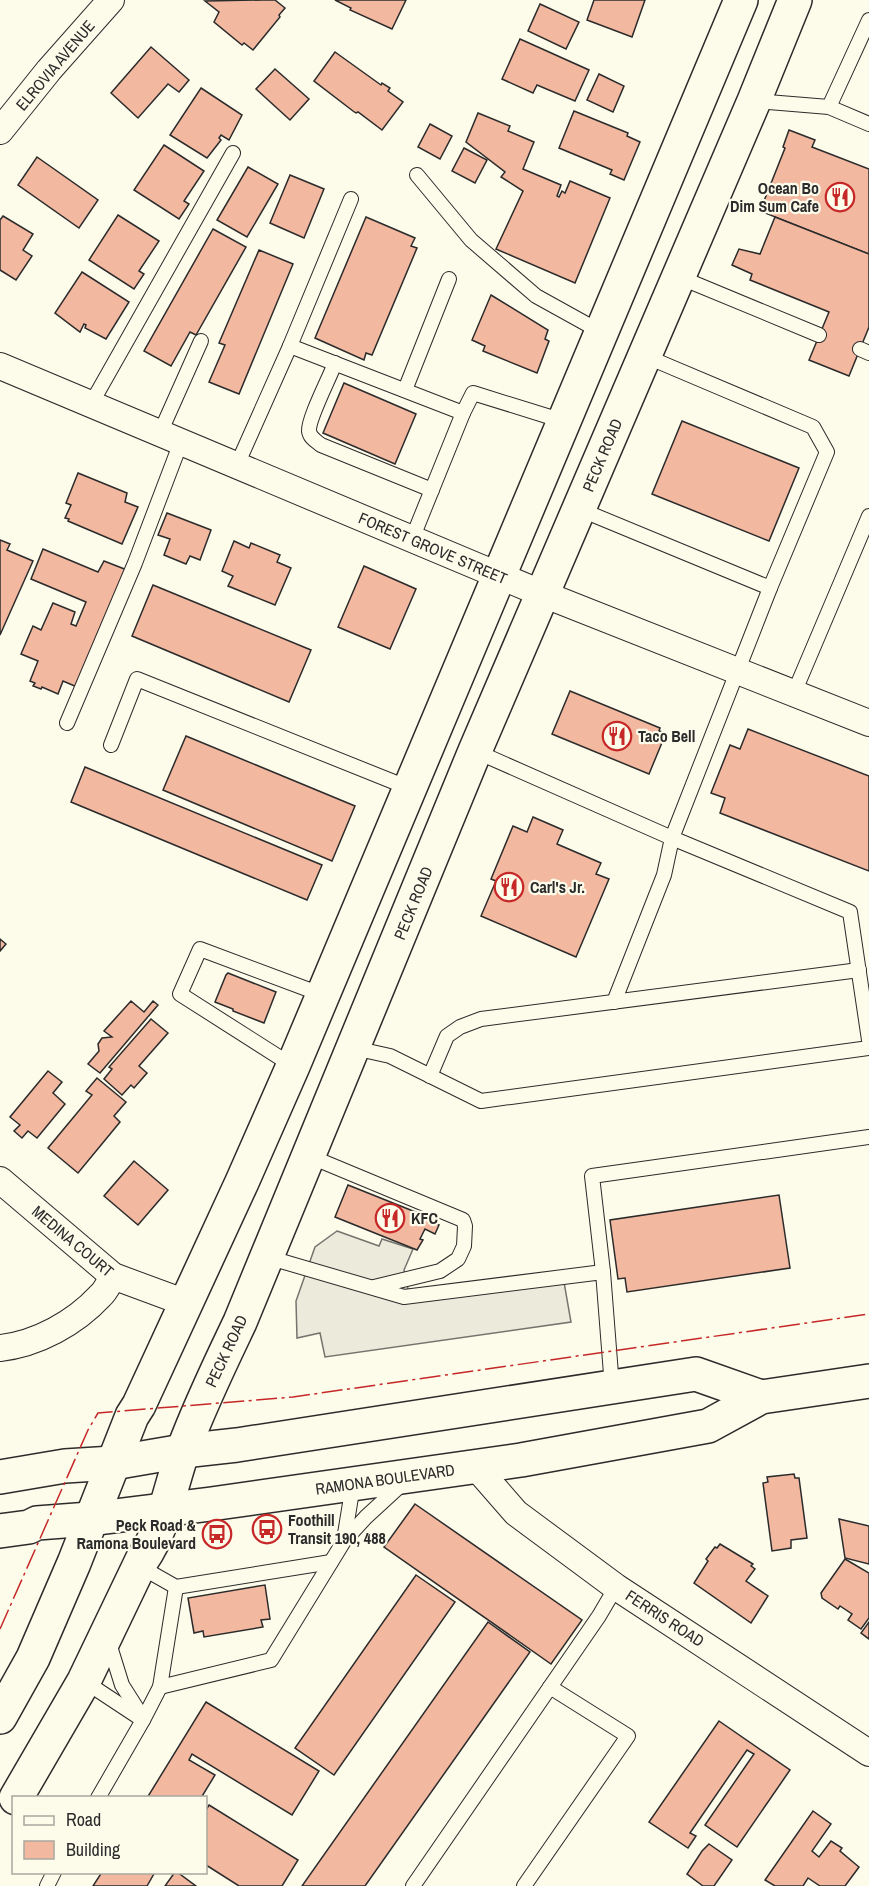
<svg xmlns="http://www.w3.org/2000/svg" width="869" height="1886" font-family="'Archivo Narrow',sans-serif">
	<rect width="100%" height="100%" fill="#fdfbea"/>
	<!-- parking -->
	<polygon fill="#eceadb" stroke="#74746e" stroke-width="1.5" points="337,1231 379,1246 382,1239 413,1249 404,1270 411,1303 564,1282 571,1322 325,1357 320,1333 297,1338 296,1301 315,1247"/>
	<!-- building -->
	<g fill="#f2b8a0" stroke="#2b2b2b" stroke-width="1.5">
		<polygon points="262,0 275,0 285,8 279,15 280,17 253,50 244,43 242,45 214,22 219,12 205,1"/>
		<polygon points="335,0 406,0 392,29 350,10 351,8"/>
		<polygon points="594,0 645,0 632,37 587,20"/>
		<polygon points="540,4 579,22 566,49 528,31"/>
		<polygon points="520,39 589,70 575,101 537,85 533,93 502,79"/>
		<polygon points="151,47 189,80 179,92 168,84 138,118 111,93"/>
		<polygon points="335,52 381,85 382,83 390,88 388,91 403,102 382,130 358,112 356,113 353,111 314,81"/>
		<polygon points="275,69 309,99 290,120 256,89"/>
		<polygon points="599,74 624,86 613,112 587,100"/>
		<polygon points="201,88 242,115 229,140 221,135 219,138 221,140 207,158 170,135"/>
		<polygon points="574,111 628,133 627,136 640,142 624,180 610,174 612,170 559,148"/>
		<polygon points="478,113 510,126 508,131 534,142 523,169 561,185 557,196 559,197 562,191 565,193 570,181 610,198 575,283 496,249 523,191 501,177 505,172 466,142"/>
		<polygon points="430,124 452,136 440,159 418,147"/>
		<polygon points="789,130 815,140 812,147 869,169 869,254 760,211 785,148 783,147"/>
		<polygon points="164,145 204,171 184,201 189,204 179,219 134,190"/>
		<polygon points="464,148 487,160 475,183 452,171"/>
		<polygon points="37,157 98,200 79,228 18,185"/>
		<polygon points="248,167 278,184 247,237 217,220"/>
		<polygon points="290,175 324,189 304,238 270,223"/>
		<polygon points="118,215 159,241 139,271 144,274 134,289 89,260"/>
		<polygon points="3,216 33,234 23,250 32,256 16,280 0,270 0,220"/>
		<polygon points="366,217 415,238 411,246 417,248 372,355 366,353 364,360 315,338"/>
		<polygon points="775,217 869,254 869,327 849,376 809,360 829,312 750,280 752,274 732,265 739,249 760,254"/>
		<polygon points="213,229 246,247 196,335 190,332 171,366 144,351"/>
		<polygon points="259,250 293,264 239,394 209,382 225,345 219,343"/>
		<polygon points="82,272 129,302 106,339 85,328 86,325 84,324 80,332 55,313"/>
		<polygon points="491,295 548,330 545,339 549,341 537,373 483,351 485,346 472,340"/>
		<polygon points="344,383 416,414 395,464 323,433"/>
		<polygon points="682,421 799,468 769,541 652,494"/>
		<polygon points="78,473 127,493 125,502 138,507 122,544 68,521 69,519 65,518 71,505 66,503"/>
		<polygon points="167,513 211,530 200,560 190,556 186,564 164,555 170,539 158,535"/>
		<polygon points="0,540 10,544 7,550 33,561 0,635"/>
		<polygon points="234,541 249,548 251,543 280,555 277,562 291,568 275,605 228,586 233,576 222,571"/>
		<polygon points="43,549 98,572 104,561 127,570 77,687 63,681 58,694 42,687 41,689 33,686 35,683 30,681 38,661 21,654 33,626 41,630 53,603 75,612 71,624 76,626 86,602 31,579"/>
		<polygon points="364,566 416,589 390,649 338,627"/>
		<polygon points="153,585 311,650 289,702 132,636"/>
		<polygon points="570,691 660,728 659,731 666,733 649,774 552,734"/>
		<polygon points="748,729 869,776 869,871 720,813 725,798 711,793 730,745 740,749"/>
		<polygon points="186,736 355,806 332,861 163,790"/>
		<polygon points="85,767 322,865 307,900 71,802"/>
		<polygon points="533,817 563,830 557,844 601,863 596,874 609,879 576,957 481,916 496,881 491,879 513,826 527,832"/>
		<polygon points="0,939 6,944 0,951"/>
		<polygon points="228,973 276,992 264,1023 233,1011 233,1009 215,1002 226,975"/>
		<polygon points="131,1001 144,1012 153,1001 158,1005 100,1073 88,1064 99,1051 98,1044 102,1038 112,1037 104,1031"/>
		<polygon points="151,1019 168,1033 139,1066 147,1073 134,1088 131,1085 122,1095 104,1079 112,1069 109,1067"/>
		<polygon points="48,1071 62,1082 53,1093 65,1104 37,1138 28,1131 22,1138 14,1131 20,1125 10,1117"/>
		<polygon points="97,1078 126,1102 114,1116 120,1122 78,1173 48,1148 92,1095 86,1091"/>
		<polygon points="134,1161 168,1190 138,1225 104,1196"/>
		<polygon points="348,1185 428,1217 427,1220 439,1225 435,1234 425,1229 420,1239 423,1240 417,1250 335,1217"/>
		<polygon points="779,1195 790,1268 627,1292 625,1278 618,1279 610,1220"/>
		<polygon points="794,1474 795,1478 799,1478 807,1538 791,1540 791,1548 772,1551 763,1483 768,1482 767,1477"/>
		<polygon points="415,1504 582,1620 551,1664 384,1547"/>
		<polygon points="839,1519 869,1526 869,1564 845,1558"/>
		<polygon points="720,1544 753,1564 751,1566 755,1569 746,1581 768,1596 751,1623 694,1583 708,1561 706,1559 715,1547 717,1548"/>
		<polygon points="845,1559 869,1573 869,1618 861,1629 848,1620 852,1614 840,1606 838,1609 822,1598 821,1593"/>
		<polygon points="416,1575 455,1602 334,1775 295,1748"/>
		<polygon points="265,1585 270,1619 261,1620 263,1627 204,1637 203,1631 194,1633 188,1598"/>
		<polygon points="488,1622 530,1652 365,1886 302,1886"/>
		<polygon points="869,1622 869,1639 861,1633"/>
		<polygon points="206,1702 319,1771 292,1815 192,1754 189,1760 215,1775 201,1798 147,1798"/>
		<polygon points="719,1721 790,1770 737,1847 705,1825 754,1754 747,1750 690,1833 696,1836 688,1848 649,1822"/>
		<polygon points="209,1805 298,1860 282,1886 239,1886 206,1865 206,1810"/>
		<polygon points="813,1811 831,1824 812,1851 819,1857 831,1841 842,1848 840,1851 859,1867 845,1886 820,1886 808,1878 803,1886 775,1886 765,1880"/>
		<polygon points="709,1844 732,1860 714,1886 703,1886 687,1874 702,1851"/>
		<polygon points="102,1872 155,1872 147,1886 93,1886"/>
		<polygon points="175,1872 177,1872 196,1886 165,1886"/>
	</g>
	<g fill="none" stroke-linecap="round" stroke-linejoin="round">
		<!-- service casing -->
		<g stroke="#2b2b2b" stroke-width="16">
			<g id="service">
				<polyline points="755,101 829,107 869,124"/>
				<polyline points="829,107 869,20"/>
				<polyline points="417,175 471,240 536,296 601,332"/>
				<polyline points="679,277 819,335"/>
				<polyline points="290,346 351,199"/>
				<polyline points="860,349 869,353"/>
				<path d="M335,363C330,377 308,419 309,431C310,438 316,441 321,445L432,490"/>
				<polyline points="405,390 449,279"/>
				<polyline points="91,404 233,153"/>
				<polyline points="463,413 473,393 563,421"/>
				<polyline points="160,433 201,341"/>
				<polyline points="237,465 290,346 463,413 412,539"/>
				<polyline points="579,509 770,588 827,452 813,427 645,356"/>
				<polyline points="770,588 672,838 850,912 869,1040"/>
				<polyline points="794,693 869,516"/>
				<polyline points="67,723 135,563 181,442"/>
				<polyline points="111,745 137,679 409,788"/>
				<polyline points="475,751 672,838 664,875 614,1002"/>
				<polyline points="354,1048 390,1056 481,1101 869,1048"/>
				<polyline points="293,1066 180,994 200,949 323,995"/>
				<polyline points="430,1076 447,1036 460,1027 481,1019 859,970"/>
				<polyline points="309,1156 463,1220 465,1226 464,1246 458,1259 440,1271 374,1287"/>
				<polyline points="267,1257 404,1297 603,1272 612,1387"/>
				<polyline points="603,1272 592,1176 869,1137"/>
				<polyline points="344,1540 353,1485"/>
				<polyline points="139,1566 176,1587 331,1562"/>
				<polyline points="108,1640 122,1685 141,1715"/>
				<polyline points="84,1681 143,1720 98,1798"/>
				<polyline points="160,1687 271,1660 344,1541 366,1517 403,1483"/>
				<polyline points="143,1720 160,1687 176,1587"/>
				<polyline points="47,1886 54,1872"/>
				<polyline points="413,1886 599,1616 616,1587"/>
				<polyline points="524,1886 628,1736 550,1687"/>
			</g>
		</g>
		<!-- minor casing -->
		<g stroke="#2b2b2b" stroke-width="28">
			<g id="minor">
				<polyline points="0,131 49,70 111,0"/>
				<polyline points="0,366 543,594 869,723"/>
				<polyline points="0,1180 113,1276 186,1303"/>
				<path d="M0,1348C37,1344 75,1323 100,1296C106,1291 109,1283 113,1276"/>
				<polyline points="475,1466 516,1513 616,1587 869,1753"/>
			</g>
		</g>
		<!-- secondary casing -->
		<g stroke="#2b2b2b" stroke-width="36">
			<g id="secondary">
				<polyline points="0,1717 33,1658 74,1563 132,1416 139,1405 242,1182 293,1066 741,0"/>
				<path d="M16,1798L84,1681L142,1560C165,1527 170,1486 184,1448C200,1405 220,1364 240,1322L475,751L754,101L795,0"/>
			</g>
		</g>
		<!-- primary casing -->
		<g stroke="#2b2b2b" stroke-width="36">
			<g id="primary">
				<polyline points="0,1477 65,1466 113,1463 183,1451 237,1445 696,1374 761,1397"/>
				<polyline points="0,1531 29,1527 37,1523 90,1519 211,1504 521,1460 708,1426 761,1397 869,1381"/>
			</g>
		</g>
		<!-- service -->
		<use href="#service" stroke="#fdfbea" stroke-width="14"/>
		<!-- minor -->
		<use href="#minor" stroke="#fdfbea" stroke-width="26"/>
		<!-- secondary -->
		<use href="#secondary" stroke="#fdfbea" stroke-width="33"/>
		<!-- primary -->
		<use href="#primary" stroke="#fdfbea" stroke-width="33"/>
		<!-- power -->
		<polyline stroke="#c62828" stroke-width="1.5" stroke-dasharray="21 4.5 3 4.5" stroke-linecap="butt" points="0,1629 88,1430 98,1413 293,1397 869,1314"/>
	</g>
	<!-- icons -->
	<defs>
		<g id="restaurant-ring" transform="scale(1.5)"><circle r="9.5" fill="#fdfbea" stroke="#c62828" stroke-width="1.5"/><path d="M-5-6h1v4h1v-4h1v4h1v-4h1v5L-1.5 .5V6h-2V.5L-5-1ZM5-6V6H3V1.5H1.5Q1.5-4 5-6Z" fill="#c62828"/></g>
		<g id="bus-ring" transform="scale(1.5)"><circle r="9.5" fill="#fdfbea" stroke="#c62828" stroke-width="1.5"/><path d="M-5-6H5V4H4V6H2V4H-2V6H-4V4H-5ZM-3.5-4V0h7V-4ZM-3.5 1.2v1.5H-2V1.2ZM2 1.2v1.5H3.5V1.2Z" fill="#c62828"/></g>
	</defs>
	<g fill-rule="evenodd">
		<use href="#restaurant-ring" x="840" y="197"/>
		<use href="#restaurant-ring" x="617" y="736"/>
		<use href="#restaurant-ring" x="509" y="887"/>
		<use href="#restaurant-ring" x="390" y="1218"/>
		<use href="#bus-ring" x="267" y="1529"/>
		<use href="#bus-ring" x="217" y="1534"/>
	</g>
	<g text-anchor="middle" dominant-baseline="central" stroke-width="4.5" stroke-linejoin="round" paint-order="stroke">
		<!-- street labels -->
		<g font-size="16" fill="#2b2b2b" stroke="#fdfbea">
			<text transform="translate(55 65) rotate(-50)">ELROVIA AVENUE</text>
			<text transform="translate(602 455) rotate(-67)">PECK ROAD</text>
			<text transform="translate(433 548) rotate(23)">FOREST GROVE STREET</text>
			<text transform="translate(413 903) rotate(-68)">PECK ROAD</text>
			<text transform="translate(73 1241) rotate(40)">MEDINA COURT</text>
			<text transform="translate(226 1351) rotate(-65)">PECK ROAD</text>
			<text transform="translate(385 1479) rotate(-8)">RAMONA BOULEVARD</text>
			<text transform="translate(665 1618) rotate(33)">FERRIS ROAD</text>
		</g>
		<!-- poi labels -->
		<g font-size="16" font-weight="bold" fill="#2b2b2b" stroke="#fdfbea" text-anchor="start">
			<text x="819" y="188" text-anchor="end">Ocean Bo<tspan x="819" dy="18">Dim Sum Cafe</tspan></text>
			<text x="638" y="736">Taco Bell</text>
			<text x="530" y="887">Carl's Jr.</text>
			<text x="411" y="1218">KFC</text>
			<text x="288" y="1520">Foothill<tspan x="288" dy="18">Transit 190, 488</tspan></text>
			<text x="196" y="1525" text-anchor="end">Peck Road &amp;<tspan x="196" dy="18">Ramona Boulevard</tspan></text>
		</g>
	</g>
	<!-- legend -->
	<rect x="12" y="1796" width="195" height="78" fill="#fdfbea" stroke="#a9a89e" stroke-width="1.5"/>
	<rect x="24" y="1816" width="30" height="9" fill="#fdfbea" stroke="#a9a89e" stroke-width="1.5"/>
	<text x="66" y="1826" font-size="18" fill="#2b2b2b">Road</text>
	<rect x="24" y="1841" width="30" height="18" fill="#f2b8a0" stroke="#a9a89e" stroke-width="1.5"/>
	<text x="66" y="1856" font-size="18" fill="#2b2b2b">Building</text>
</svg>
